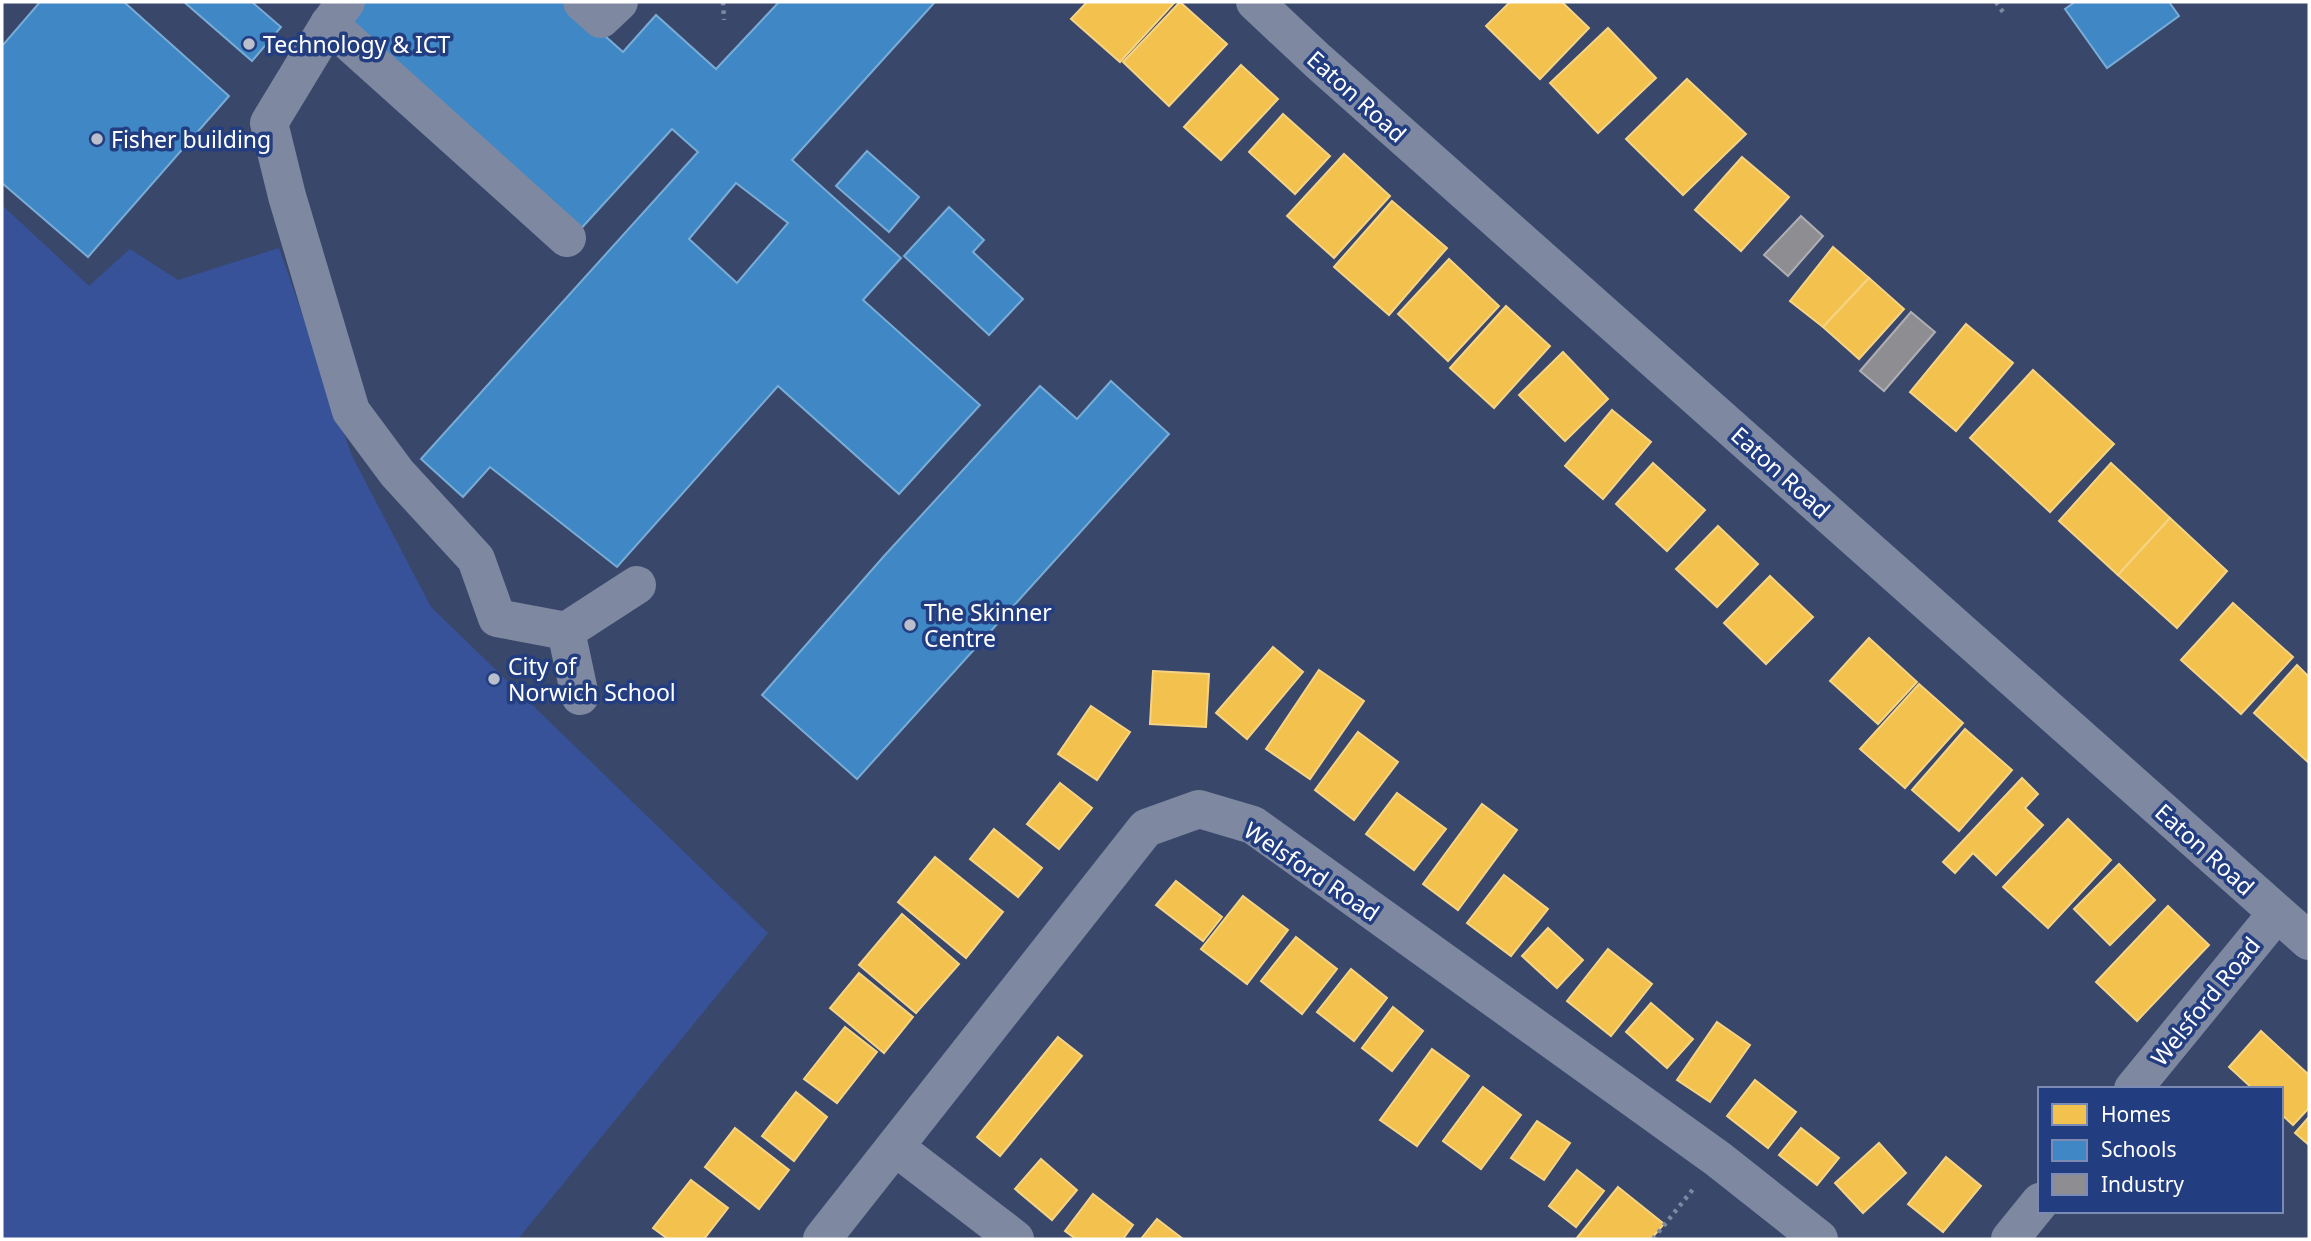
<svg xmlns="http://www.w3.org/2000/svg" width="2311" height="1241" font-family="'Noto Sans',sans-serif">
	<rect width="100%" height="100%" fill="#39476b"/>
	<!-- green -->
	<polygon fill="#375298" points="2,205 89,286 130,249 178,280 279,248 352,456 431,607 768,933 518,1239 2,1239"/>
	<!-- homes -->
	<g fill="#f2c14e" stroke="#f6d483" stroke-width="2">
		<polygon points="1087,2 1175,2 1120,62 1071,19"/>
		<polygon points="1180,2 1227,44 1169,106 1123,62"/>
		<polygon points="1510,2 1562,2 1589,28 1540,79 1486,26"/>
		<polygon points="1608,28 1656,78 1598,133 1550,83"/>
		<polygon points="1241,65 1278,99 1221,160 1184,127"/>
		<polygon points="1687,79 1746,134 1683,195 1626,139"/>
		<polygon points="1283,114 1330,156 1295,194 1249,152"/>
		<polygon points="1344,154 1390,196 1334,258 1287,216"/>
		<polygon points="1742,157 1789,197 1741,251 1695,210"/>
		<polygon points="1392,201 1447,248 1389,315 1334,267"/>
		<polygon points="1833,247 1869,278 1823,327 1790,301"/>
		<polygon points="1449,259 1499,306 1448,361 1398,314"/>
		<polygon points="1869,278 1904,309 1859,359 1823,327"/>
		<polygon points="1506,306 1550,346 1494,408 1450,368"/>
		<polygon points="1966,324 2013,363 1956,431 1910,392"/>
		<polygon points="1563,352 1608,399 1565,441 1519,395"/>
		<polygon points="2033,370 2114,444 2050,512 1970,438"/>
		<polygon points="1612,410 1651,442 1603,499 1565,466"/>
		<polygon points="1653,463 1705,510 1667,551 1616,504"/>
		<polygon points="2111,463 2170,518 2118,575 2059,521"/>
		<polygon points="2170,518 2227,571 2177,628 2118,575"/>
		<polygon points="1718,526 1758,564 1717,607 1676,569"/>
		<polygon points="1770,576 1813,617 1766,664 1724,623"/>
		<polygon points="2233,603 2293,657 2241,714 2181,660"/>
		<polygon points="1869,638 1917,682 1878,724 1830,681"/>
		<polygon points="1273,647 1303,672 1247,739 1216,713"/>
		<polygon points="2297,665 2309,677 2309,763 2254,713"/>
		<polygon points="1319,670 1364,701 1310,779 1266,749"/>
		<polygon points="1153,671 1209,674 1206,727 1150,724"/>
		<polygon points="1919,684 1963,723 1905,788 1860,749"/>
		<polygon points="1091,706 1130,732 1097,780 1058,754"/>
		<polygon points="1965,729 2012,770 1959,831 1912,790"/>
		<polygon points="1358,732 1398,762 1354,820 1315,790"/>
		<polygon points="2022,778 2038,794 2025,808 2043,825 1996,875 1973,853 1955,873 1943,862"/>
		<polygon points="1060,783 1092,808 1059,849 1027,824"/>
		<polygon points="1397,793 1446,829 1414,870 1366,834"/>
		<polygon points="1482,804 1517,830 1458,910 1423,884"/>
		<polygon points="2068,819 2111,860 2048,928 2003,887"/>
		<polygon points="994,829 1042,868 1018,897 970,859"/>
		<polygon points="935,857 1003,912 966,958 898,902"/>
		<polygon points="2119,864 2155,900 2110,945 2074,909"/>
		<polygon points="1504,875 1548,909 1511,956 1467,923"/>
		<polygon points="1176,881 1222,917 1203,941 1156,905"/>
		<polygon points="1243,896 1288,930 1247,984 1201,949"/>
		<polygon points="2168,906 2209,945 2137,1021 2096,982"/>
		<polygon points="902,914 959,964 916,1013 859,965"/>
		<polygon points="1548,928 1583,960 1557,988 1522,956"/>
		<polygon points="1296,937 1337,969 1302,1014 1261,981"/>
		<polygon points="1608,949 1652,984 1611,1036 1567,1001"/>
		<polygon points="1351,969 1387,998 1354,1041 1317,1012"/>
		<polygon points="859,973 913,1017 884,1053 830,1008"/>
		<polygon points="1651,1003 1693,1039 1667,1068 1626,1032"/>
		<polygon points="1393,1007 1423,1031 1392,1071 1362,1048"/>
		<polygon points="1717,1022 1750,1045 1710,1102 1677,1080"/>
		<polygon points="845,1027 877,1052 837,1103 804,1079"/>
		<polygon points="2261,1031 2309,1075 2309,1108 2293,1125 2281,1114 2281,1089 2253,1089 2229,1067"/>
		<polygon points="1058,1037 1082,1056 1000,1156 977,1137"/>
		<polygon points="1432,1049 1469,1076 1417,1146 1380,1120"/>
		<polygon points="1755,1080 1796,1112 1768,1148 1727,1116"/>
		<polygon points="1483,1087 1521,1115 1481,1169 1443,1141"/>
		<polygon points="796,1092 827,1117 794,1161 762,1136"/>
		<polygon points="2309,1117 2309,1145 2295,1133"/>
		<polygon points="1537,1121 1570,1143 1544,1180 1511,1158"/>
		<polygon points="735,1128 789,1170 759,1209 705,1167"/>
		<polygon points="1801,1128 1839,1158 1817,1185 1779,1155"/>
		<polygon points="1879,1143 1906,1173 1863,1213 1835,1183"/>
		<polygon points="1946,1157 1981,1186 1943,1232 1908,1204"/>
		<polygon points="1041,1159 1077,1190 1052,1220 1015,1189"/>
		<polygon points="1577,1170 1604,1191 1576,1227 1549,1206"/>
		<polygon points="691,1180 728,1208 704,1239 668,1239 653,1228"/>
		<polygon points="1618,1187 1664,1224 1651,1239 1576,1239"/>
		<polygon points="1093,1194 1133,1225 1123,1239 1076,1239 1065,1231"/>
		<polygon points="1157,1219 1183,1239 1141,1239"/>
	</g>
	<!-- schools -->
	<g fill="#3f88c5" stroke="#79acd6" stroke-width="2" fill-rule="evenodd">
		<polygon points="40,2 124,2 229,96 88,257 2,183 2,46"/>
		<polygon points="184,2 252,2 281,27 252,61"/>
		<path d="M365,2H567L623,52L656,15L716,69L779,2H935L792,160L901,258L863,300L980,405L899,494L778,386L617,567L490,467L463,497L421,459L698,152L672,129L577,233L345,22ZM736,183L788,223L737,283L689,239Z"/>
		<polygon points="2075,2 2169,2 2179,16 2107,68 2065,9"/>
		<polygon points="867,151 919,197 889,232 836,186"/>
		<polygon points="949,207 984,240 973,252 1023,299 989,335 904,256"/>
		<polygon points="1111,381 1169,434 857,779 762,695 885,555 1040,386 1077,419"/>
	</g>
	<!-- industry -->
	<g fill="#8d8d92" stroke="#afafb3" stroke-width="2">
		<polygon points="1801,216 1823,236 1788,276 1764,255"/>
		<polygon points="1911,312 1935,332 1884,391 1860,371"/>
	</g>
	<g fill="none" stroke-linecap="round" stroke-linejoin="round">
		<!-- path -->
		<g stroke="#7e88a1" stroke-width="4.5" stroke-dasharray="3.5 5" stroke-linecap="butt">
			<polyline points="723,2 724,20"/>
			<polyline points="1996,2 2005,15"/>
			<polyline points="1653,1239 1694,1188"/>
		</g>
		<!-- minor -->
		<g stroke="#7e88a1" stroke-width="38">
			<polyline points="346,2 329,24 269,123 287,196 351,411 397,473 476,559 497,618 566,631"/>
			<polyline points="582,2 601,19 619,2"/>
			<polyline points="1255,2 1318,61 2309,941"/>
			<polyline points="329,24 567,238"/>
			<polyline points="580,696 566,631 637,585"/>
			<polyline points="2133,1089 2277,913"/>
			<polyline points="895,1147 1015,1239"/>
			<polyline points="822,1239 1146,828 1199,809 1253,825 1718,1159 1819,1239"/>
			<polyline points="2010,1239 2040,1202"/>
		</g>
	</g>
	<!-- markers -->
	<g fill="#babfcb" stroke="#233d81" stroke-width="2.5">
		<circle cx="249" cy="44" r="7"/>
		<circle cx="97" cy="139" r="7"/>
		<circle cx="910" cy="625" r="7"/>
		<circle cx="494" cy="679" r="7"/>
	</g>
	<g text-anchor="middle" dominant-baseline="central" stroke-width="7" stroke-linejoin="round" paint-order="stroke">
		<!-- poi labels -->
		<g font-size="23" fill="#fff" stroke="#233d81" text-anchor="start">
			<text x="263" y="44">Technology &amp; ICT</text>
			<text x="111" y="139">Fisher building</text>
			<text x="924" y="612">The Skinner<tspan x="924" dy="26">Centre</tspan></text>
			<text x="508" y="666">City of<tspan x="508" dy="26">Norwich School</tspan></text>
		</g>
		<!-- street labels -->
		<g font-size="23" fill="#fff" stroke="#233d81">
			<text transform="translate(1357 96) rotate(42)">Eaton Road</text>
			<text transform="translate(1781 472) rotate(42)">Eaton Road</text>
			<text transform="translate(2205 849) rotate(42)">Eaton Road</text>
			<text transform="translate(1312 871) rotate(34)">Welsford Road</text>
			<text transform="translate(2205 1001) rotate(-51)">Welsford Road</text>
		</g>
	</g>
	<!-- border -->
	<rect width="2311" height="1241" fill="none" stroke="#ffffff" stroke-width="7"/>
	<!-- legend -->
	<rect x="2038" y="1087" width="245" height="126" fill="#233d81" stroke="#7b8bb3" stroke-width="2"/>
	<rect x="2052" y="1104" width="35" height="21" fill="#f2c14e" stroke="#7b8bb3" stroke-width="2"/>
	<text x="2101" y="1122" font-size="21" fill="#ffffff">Homes</text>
	<rect x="2052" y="1140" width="35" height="21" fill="#3f88c5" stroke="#7b8bb3" stroke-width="2"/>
	<text x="2101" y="1157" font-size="21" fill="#ffffff">Schools</text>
	<rect x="2052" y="1174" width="35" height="21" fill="#8d8d92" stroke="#7b8bb3" stroke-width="2"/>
	<text x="2101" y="1192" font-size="21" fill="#ffffff">Industry</text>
</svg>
